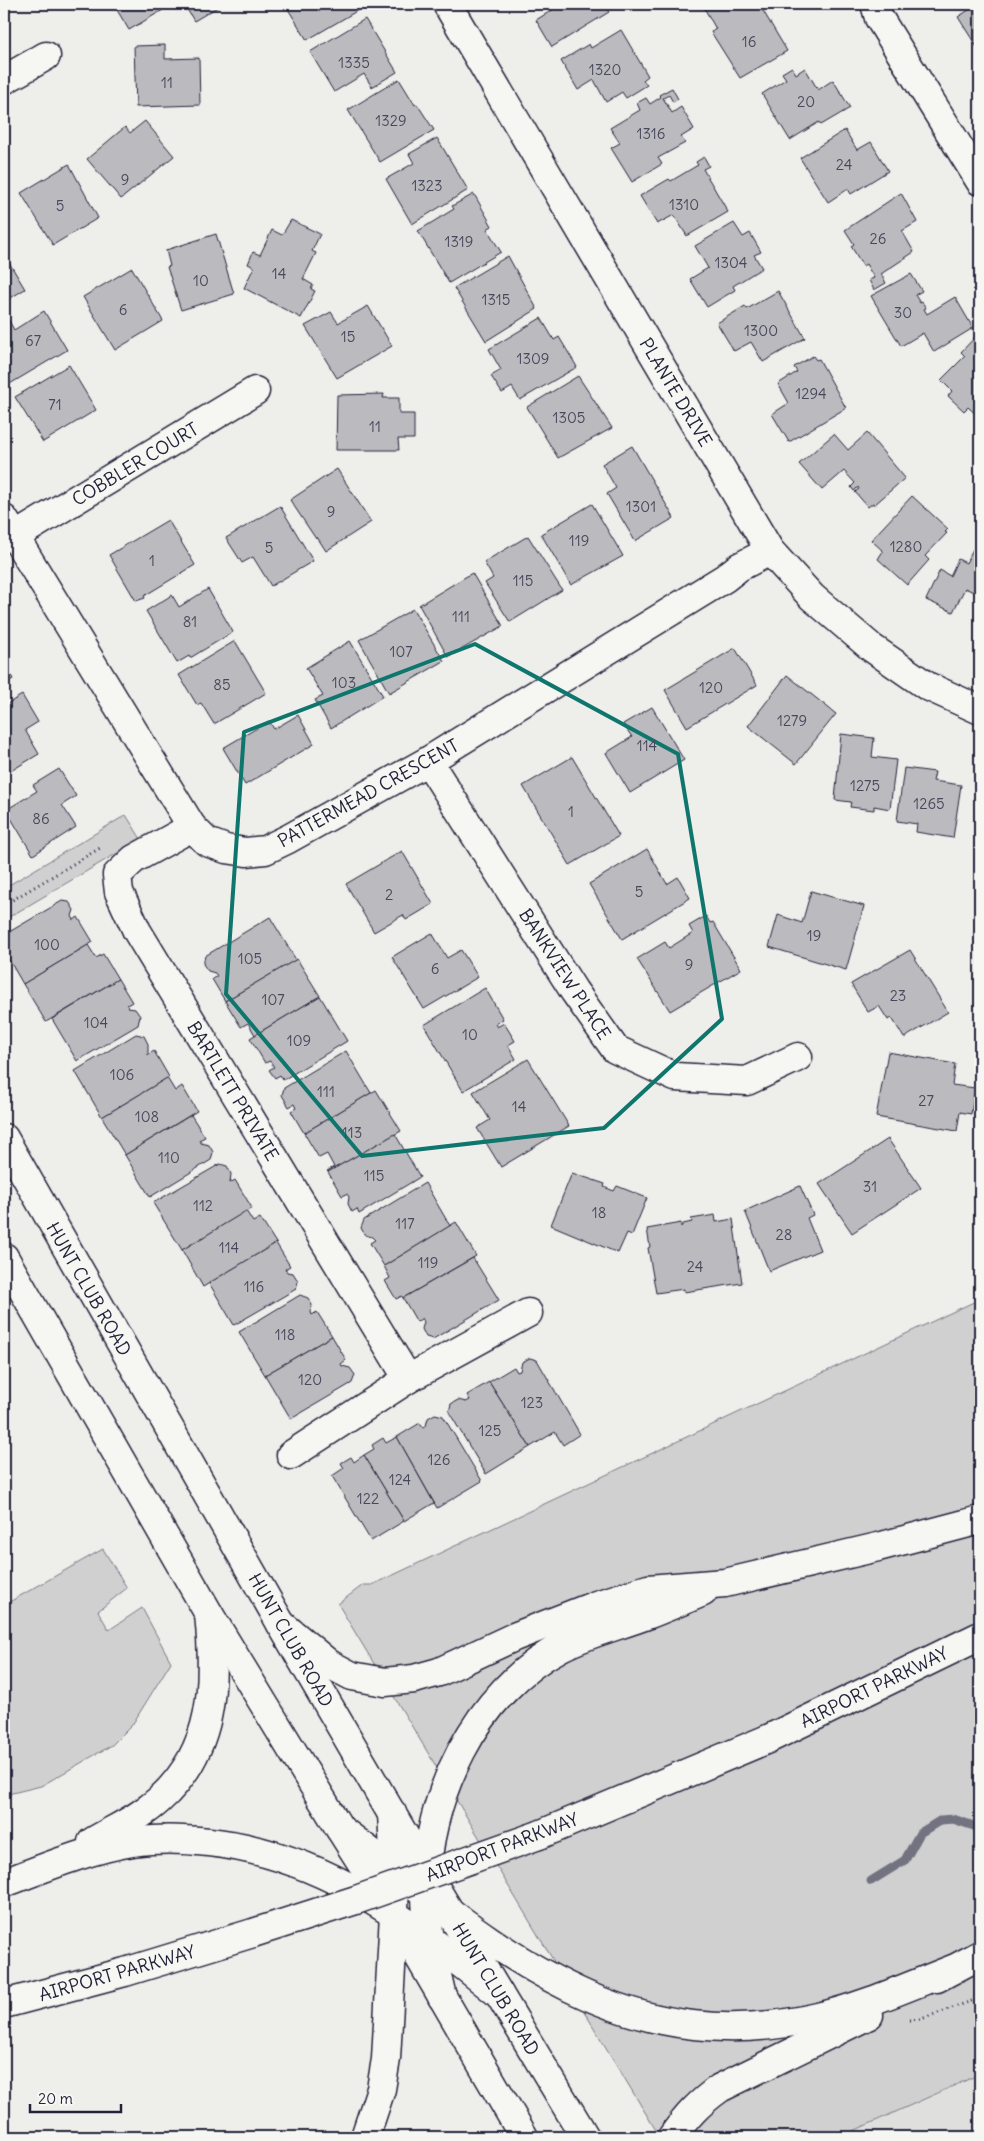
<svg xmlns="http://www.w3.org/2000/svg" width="984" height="2141" font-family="Delius,sans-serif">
	<rect width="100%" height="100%" fill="#eeeeeb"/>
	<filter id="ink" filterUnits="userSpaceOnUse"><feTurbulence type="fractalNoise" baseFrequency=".02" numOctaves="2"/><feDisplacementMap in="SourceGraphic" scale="10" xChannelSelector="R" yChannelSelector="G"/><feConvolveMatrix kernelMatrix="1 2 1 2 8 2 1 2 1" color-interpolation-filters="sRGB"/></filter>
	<g filter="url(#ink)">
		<!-- built -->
		<polygon fill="#dfdfde" points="980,2074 980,2137 840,2137"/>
		<!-- green -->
		<g fill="#d0d0d1" stroke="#797986">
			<polygon points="126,815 141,839 4,920 4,888"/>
			<polygon points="980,1299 980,2074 840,2137 660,2137 338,1604 363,1585 372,1585"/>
			<polygon points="103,1549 127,1588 98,1611 109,1630 142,1608 171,1662 132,1725 112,1745 41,1786 4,1795 4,1605"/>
		</g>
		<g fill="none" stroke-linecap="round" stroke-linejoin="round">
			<!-- stream -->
			<polyline stroke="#727281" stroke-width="9" points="871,1881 905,1860 920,1833 941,1820 953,1819 980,1828"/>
		</g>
		<!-- building -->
		<g fill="#bbbbbf" stroke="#22223b">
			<polygon points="116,4 173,4 129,30 114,5"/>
			<polygon points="184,4 220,4 221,5 194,21"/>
			<polygon points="285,4 357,4 360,9 307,40"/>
			<polygon points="550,4 604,4 609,12 552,47 536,20 554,9"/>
			<polygon points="706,4 759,4 787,51 740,78 711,32 716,29 703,6"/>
			<polygon points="978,4 980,4 980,52 958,17"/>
			<polygon points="365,19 397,72 372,87 364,74 334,92 310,52"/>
			<polygon points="621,30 648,76 643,80 647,85 626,98 622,92 606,102 594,80 578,90 561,61 589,44 591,48"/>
			<polygon points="165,45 165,59 199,58 200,105 136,107 134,46"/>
			<polygon points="792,67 796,74 805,68 818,90 833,80 850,108 821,125 819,122 790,140 762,94 786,79 782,73"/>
			<polygon points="399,79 415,105 417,104 434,130 380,162 348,110"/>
			<polygon points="672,88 678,99 673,102 669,95 663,98 672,113 681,107 694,129 681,137 685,143 658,158 662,164 632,182 611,148 620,143 610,128 640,110 637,103 646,98 650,104 661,97 659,95"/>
			<polygon points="145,121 174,156 121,199 87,159 125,127 130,133"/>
			<polygon points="845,130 857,150 871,142 888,171 851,194 848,189 828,202 800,158"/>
			<polygon points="437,138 468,190 412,224 386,179 414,163 409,154"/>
			<polygon points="704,157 709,166 703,169 728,212 687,236 674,215 657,224 640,196 669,179 671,181 698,165 696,162"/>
			<polygon points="69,164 98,218 53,245 21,193"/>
			<polygon points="901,193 917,222 902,231 914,252 881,274 886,283 874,290 869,280 874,278 866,264 863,266 851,246 854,244 845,230"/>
			<polygon points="474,194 492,226 487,229 501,252 449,283 418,231 454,209 452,206"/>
			<polygon points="291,220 320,234 312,251 316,253 303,279 313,285 311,289 315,291 301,318 244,288 254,267 248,264 253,252 260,255 272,230 282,235"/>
			<polygon points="734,223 743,237 750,233 761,252 754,255 762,268 733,286 735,290 707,307 690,279 708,268 695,246"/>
			<polygon points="216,234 234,294 181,310 167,267 170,266 166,250"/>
			<polygon points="4,254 25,289 4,302"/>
			<polygon points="508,256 537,309 486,341 454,288"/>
			<polygon points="132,268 163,321 115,350 83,297"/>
			<polygon points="911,274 922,291 915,295 920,303 922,302 926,308 924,309 927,314 955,297 973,328 934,352 923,333 901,346 871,296"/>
			<polygon points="778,291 805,338 763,362 751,342 734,351 717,323 745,306 747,309"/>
			<polygon points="368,306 392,346 337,378 305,326 331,312 338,323"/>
			<polygon points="44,311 67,350 8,385 4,377 4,318 7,317 14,330"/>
			<polygon points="541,318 554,340 559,337 577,367 520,400 512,387 502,393 491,376 501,370 489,349"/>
			<polygon points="980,332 980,418 968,407 964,411 948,396 952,391 941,380 965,356 961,352"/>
			<polygon points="813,356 816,360 819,359 846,408 789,442 772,414 789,403 778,384 797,372 794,367"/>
			<polygon points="69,365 96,410 43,442 15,397"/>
			<polygon points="578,376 612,428 558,458 527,407"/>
			<polygon points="384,394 383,398 399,398 399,414 414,414 414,439 398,439 399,450 336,450 337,395"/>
			<polygon points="867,433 905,478 874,505 873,503 868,507 855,492 859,489 858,487 854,491 851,487 855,483 844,471 822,490 799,464 834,434 848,450"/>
			<polygon points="632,446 674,518 635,541 607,494 616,488 602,464"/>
			<polygon points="337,469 371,522 326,551 317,537 316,539 290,500"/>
			<polygon points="912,496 948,529 945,532 947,533 925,556 929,560 907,585 878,559 883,551 871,540"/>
			<polygon points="592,504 623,556 571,585 541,534"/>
			<polygon points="280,506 313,561 271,586 253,557 242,563 226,538"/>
			<polygon points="168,520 195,565 144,596 145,598 136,601 109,555"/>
			<polygon points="528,536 562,590 510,622 485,583 493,578 484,562"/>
			<polygon points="980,541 980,595 965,588 953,612 926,600 940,570 950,576 958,559 966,563 974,547 977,548"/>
			<polygon points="472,573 503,626 448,657 419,605"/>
			<polygon points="208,589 233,632 190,658 189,656 177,663 146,611 172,595 179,607"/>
			<polygon points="413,609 444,661 389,693 359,640"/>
			<polygon points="235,641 266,693 214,724 201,703 197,705 179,675"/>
			<polygon points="350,641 383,696 331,728 315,700 323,696 306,668"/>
			<polygon points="735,648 757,685 687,727 665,690"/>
			<polygon points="4,663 13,679 4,684"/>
			<polygon points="787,675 836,714 796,764 748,726"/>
			<polygon points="22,695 38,722 25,730 39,754 4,775 4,706"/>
			<polygon points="652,707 684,760 630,793 606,753 632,737 623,724"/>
			<polygon points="298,715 314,744 245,785 223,748 269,721 274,729"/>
			<polygon points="841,734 874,738 872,757 896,760 890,809 874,806 874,810 850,807 851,802 835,800"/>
			<polygon points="572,757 619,836 570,865 523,786"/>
			<polygon points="904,768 935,772 933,781 961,785 953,838 916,832 917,824 897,821"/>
			<polygon points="59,769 76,796 62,805 76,827 33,855 6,810 37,791 33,785"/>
			<polygon points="647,849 667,884 678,877 690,898 622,939 589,884"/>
			<polygon points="402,851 433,904 406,920 403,915 374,932 346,884"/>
			<polygon points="811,891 864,906 846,970 769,947 778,915 802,923"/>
			<polygon points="62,901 69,902 74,910 72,916 74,920 78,917 93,942 23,984 4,951 4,935"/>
			<polygon points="706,916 710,923 713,922 741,969 670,1011 637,959 665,942 669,948 693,933 689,926"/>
			<polygon points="270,917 296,960 225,1001 212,979 217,976 215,973 208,971 203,964 205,956"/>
			<polygon points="432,933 447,958 461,950 478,977 424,1009 392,957"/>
			<polygon points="88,945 96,958 103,954 118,979 46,1022 23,984"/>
			<polygon points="910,950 948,1012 904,1038 892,1018 888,1020 879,1006 868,1012 851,984"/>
			<polygon points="297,959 320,996 255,1035 248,1023 241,1027 225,1001"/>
			<polygon points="118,979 132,1002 127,1005 128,1008 135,1009 140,1016 138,1025 77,1061 52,1019"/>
			<polygon points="485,988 503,1019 495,1024 497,1027 504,1023 515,1041 508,1045 516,1059 463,1091 424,1025"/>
			<polygon points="320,996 347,1041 283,1080 280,1075 275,1078 269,1070 274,1067 270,1061 265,1063 250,1038"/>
			<polygon points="136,1034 144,1036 148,1044 148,1055 154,1051 169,1077 102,1117 75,1071"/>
			<polygon points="346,1051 371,1093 304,1133 291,1111 296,1108 294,1104 289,1107 282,1095 284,1088"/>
			<polygon points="888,1052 955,1064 952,1085 975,1088 971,1114 960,1112 957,1131 876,1117"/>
			<polygon points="528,1059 569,1126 501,1167 477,1128 490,1120 473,1092"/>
			<polygon points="167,1078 175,1091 182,1086 197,1111 125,1155 102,1117"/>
			<polygon points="376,1090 401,1131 328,1172 327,1171 334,1167 327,1154 319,1158 304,1133"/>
			<polygon points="191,1115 205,1137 199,1140 201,1143 209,1145 213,1152 211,1160 150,1197 125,1155"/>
			<polygon points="395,1134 420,1177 359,1214 357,1209 352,1212 348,1204 349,1197 347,1194 342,1196 328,1172"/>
			<polygon points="888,1139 921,1188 852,1233 819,1184"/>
			<polygon points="220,1164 227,1166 231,1174 230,1183 235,1180 252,1208 182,1250 153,1203"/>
			<polygon points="572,1173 605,1184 604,1187 614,1191 617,1186 647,1198 632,1235 627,1233 618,1253 551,1225"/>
			<polygon points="425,1183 450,1226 384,1266 370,1243 375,1240 372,1237 365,1235 361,1228 364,1220"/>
			<polygon points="800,1186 813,1215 807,1218 820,1250 769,1271 745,1211"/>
			<polygon points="246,1211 253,1222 260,1218 276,1243 203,1287 182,1250"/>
			<polygon points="715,1215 716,1222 733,1219 742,1283 684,1292 684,1289 656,1293 648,1248 650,1247 647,1229 681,1223 681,1227 683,1224 692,1222 691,1219"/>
			<polygon points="456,1222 476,1256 403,1298 402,1296 396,1299 385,1281 390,1278 384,1266"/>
			<polygon points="276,1243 290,1266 285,1269 287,1272 293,1273 298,1281 296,1289 234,1325 209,1283"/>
			<polygon points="473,1258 499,1300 433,1339 426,1337 422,1329 424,1322 422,1318 417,1322 403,1298"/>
			<polygon points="300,1295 308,1298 312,1305 311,1312 312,1315 317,1312 332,1336 265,1375 239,1332"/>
			<polygon points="332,1336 346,1360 341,1364 342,1366 350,1368 355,1375 352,1383 291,1419 265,1375"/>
			<polygon points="530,1358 537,1360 580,1434 563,1445 555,1432 530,1447 489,1382 514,1367 517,1372 520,1371 522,1362"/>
			<polygon points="489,1382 530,1447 486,1474 449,1412 451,1404 458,1400 466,1402 470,1400 467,1395"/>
			<polygon points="435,1414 443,1416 482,1481 437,1508 397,1437 420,1423 423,1428 426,1426 428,1418"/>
			<polygon points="397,1437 434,1503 404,1521 364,1455 374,1449 372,1445 383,1438 386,1443"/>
			<polygon points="364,1455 404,1521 371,1541 332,1476 344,1468 341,1463 351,1457 354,1462"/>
		</g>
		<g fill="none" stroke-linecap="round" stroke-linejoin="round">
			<!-- minor casing -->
			<g stroke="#22223b" stroke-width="31">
				<g id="minor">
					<polyline points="875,4 879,18 980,181"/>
					<polyline points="4,80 46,56"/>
					<polyline points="4,519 192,827 207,842 226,849 246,852 265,850 288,839 428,761 725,578 739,567 770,551"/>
					<polyline points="14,537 255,391"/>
					<polyline points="428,761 574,991 615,1049 675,1077 747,1081 798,1057"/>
					<polyline points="192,827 134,859 117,875 119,892 137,931 408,1379"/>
					<polyline points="291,1455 408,1379 528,1313"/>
				</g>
			</g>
			<!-- tertiary casing -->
			<g stroke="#22223b" stroke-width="31">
				<polyline id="tertiary" points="447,4 770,551 812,597 872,648 927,686 980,710"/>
			</g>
			<!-- primary casing -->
			<g stroke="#22223b" stroke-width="31">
				<g id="primary">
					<polyline points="4,1138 281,1624 427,1874 585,2137"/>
					<polyline points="4,1257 209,1614 340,1829 394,1914 524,2137"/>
				</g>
			</g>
			<!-- trunk casing -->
			<g stroke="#22223b" stroke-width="31">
				<g id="trunk">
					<polyline points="281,1624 329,1664 352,1676 385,1682 414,1679 439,1672 514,1637 596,1605 648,1589 725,1583 878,1547 980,1520"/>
					<path d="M340,1829C490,1940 615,2064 818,2017C865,2006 909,1986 953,1969"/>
					<polyline points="539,1835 768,1739 980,1636"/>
					<path d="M92,1842C114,1829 139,1818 159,1800C215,1750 216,1683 209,1614"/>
					<path d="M4,1883C46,1867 89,1849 133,1842C158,1838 184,1839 209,1842C327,1855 410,1922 499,1994"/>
					<polyline points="937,1978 980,1955"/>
					<path d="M442,1997C434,1962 426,1928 426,1892C425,1799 476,1691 561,1647C588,1633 618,1626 647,1615C665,1608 684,1600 703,1592"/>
					<polyline points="4,2004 125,1972 253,1933"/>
					<polyline points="365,2137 381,2089 386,2059 394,1914 395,1870 392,1813"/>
					<path d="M672,2137C687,2116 699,2103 720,2088L869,2015"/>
				</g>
			</g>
			<!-- path -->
			<g stroke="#22223b" stroke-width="3" stroke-dasharray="1 4" stroke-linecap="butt">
				<polyline points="4,905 100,848"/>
				<polyline points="909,2020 921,2019 980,1998"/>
			</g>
			<!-- minor -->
			<use href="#minor" stroke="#f6f6f2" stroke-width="28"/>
			<!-- tertiary -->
			<use href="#tertiary" stroke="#f6f6f2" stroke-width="28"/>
			<!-- primary -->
			<use href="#primary" stroke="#f6f6f2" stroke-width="28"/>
			<!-- trunk -->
			<use href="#trunk" stroke="#f6f6f2" stroke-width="28"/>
			<!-- tram -->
			<polyline stroke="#22223b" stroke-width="1" points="966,2137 980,2131"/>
			<!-- trunk-bridge casing -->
			<g stroke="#22223b" stroke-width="31" stroke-linecap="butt">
				<polyline id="trunk-bridge" points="253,1933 356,1900 539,1835"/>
			</g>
			<!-- trunk-bridge -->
			<use href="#trunk-bridge" stroke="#f6f6f2" stroke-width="28"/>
		</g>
	</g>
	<!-- marked area -->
	<path fill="none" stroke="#0f766e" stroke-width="4" stroke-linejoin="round" d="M475,644L678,754L722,1019L604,1128L362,1156L226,994L244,732Z"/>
	<g text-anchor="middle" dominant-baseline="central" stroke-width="4" stroke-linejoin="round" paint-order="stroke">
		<!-- number labels -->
		<g font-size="15" fill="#48485c">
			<text x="749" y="41">16</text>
			<text x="354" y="62">1335</text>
			<text x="605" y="69">1320</text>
			<text x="167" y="82">11</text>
			<text x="806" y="101">20</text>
			<text x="391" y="120">1329</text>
			<text x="651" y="133">1316</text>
			<text x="844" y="164">24</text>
			<text x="125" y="179">9</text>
			<text x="427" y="185">1323</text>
			<text x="684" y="204">1310</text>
			<text x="60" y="205">5</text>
			<text x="878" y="238">26</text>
			<text x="459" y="241">1319</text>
			<text x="731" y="262">1304</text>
			<text x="279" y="273">14</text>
			<text x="201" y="280">10</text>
			<text x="496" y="299">1315</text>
			<text x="123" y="309">6</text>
			<text x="903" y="312">30</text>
			<text x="761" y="330">1300</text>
			<text x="348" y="336">15</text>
			<text x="33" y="340">67</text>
			<text x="533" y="358">1309</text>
			<text x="811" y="393">1294</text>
			<text x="55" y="404">71</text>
			<text x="569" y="417">1305</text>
			<text x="375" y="426">11</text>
			<text x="641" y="506">1301</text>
			<text x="331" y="511">9</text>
			<text x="579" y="540">119</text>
			<text x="906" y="546">1280</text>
			<text x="269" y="547">5</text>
			<text x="152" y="560">1</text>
			<text x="523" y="580">115</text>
			<text x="461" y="616">111</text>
			<text x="190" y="621">81</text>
			<text x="401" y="651">107</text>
			<text x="344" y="682">103</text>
			<text x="222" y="684">85</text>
			<text x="711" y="687">120</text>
			<text x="792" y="720">1279</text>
			<text x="647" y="745">114</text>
			<text x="865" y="785">1275</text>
			<text x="929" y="803">1265</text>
			<text x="571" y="811">1</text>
			<text x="41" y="818">86</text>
			<text x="639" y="891">5</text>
			<text x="389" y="894">2</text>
			<text x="814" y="935">19</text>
			<text x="47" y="944">100</text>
			<text x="250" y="958">105</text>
			<text x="689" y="964">9</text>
			<text x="435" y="968">6</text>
			<text x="898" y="995">23</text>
			<text x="273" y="999">107</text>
			<text x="96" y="1022">104</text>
			<text x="470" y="1034">10</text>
			<text x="299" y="1040">109</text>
			<text x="122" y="1074">106</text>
			<text x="326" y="1091">111</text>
			<text x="926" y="1100">27</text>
			<text x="519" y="1106">14</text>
			<text x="147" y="1116">108</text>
			<text x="352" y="1132">113</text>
			<text x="169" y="1157">110</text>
			<text x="374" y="1175">115</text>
			<text x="870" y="1186">31</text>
			<text x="203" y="1205">112</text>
			<text x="599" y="1212">18</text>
			<text x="405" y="1223">117</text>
			<text x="784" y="1234">28</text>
			<text x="229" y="1247">114</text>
			<text x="428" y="1262">119</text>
			<text x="695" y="1266">24</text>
			<text x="254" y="1286">116</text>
			<text x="285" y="1334">118</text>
			<text x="310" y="1379">120</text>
			<text x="532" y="1402">123</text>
			<text x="490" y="1430">125</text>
			<text x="439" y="1459">126</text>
			<text x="400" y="1479">124</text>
			<text x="368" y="1498">122</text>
		</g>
		<!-- street labels -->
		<g font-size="18" fill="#22223b" stroke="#f6f6f2">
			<text transform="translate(676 392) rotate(59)">PLANTE DRIVE</text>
			<text transform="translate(135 464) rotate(-31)">COBBLER COURT</text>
			<text transform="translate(368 793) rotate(-29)">PATTERMEAD CRESCENT</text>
			<text transform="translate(565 974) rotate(57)">BANKVIEW PLACE</text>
			<text transform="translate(233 1091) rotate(59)">BARTLETT PRIVATE</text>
			<text transform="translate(89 1289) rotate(60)">HUNT CLUB ROAD</text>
			<text transform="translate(291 1640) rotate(60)">HUNT CLUB ROAD</text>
			<text transform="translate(874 1687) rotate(-26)">AIRPORT PARKWAY</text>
			<text transform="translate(502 1847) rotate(-21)">AIRPORT PARKWAY</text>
			<text transform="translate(117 1973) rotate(-16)">AIRPORT PARKWAY</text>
			<text transform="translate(496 1989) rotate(59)">HUNT CLUB ROAD</text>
		</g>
	</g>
	<!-- margin -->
	<rect width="984" height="2141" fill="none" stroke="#f6f6f2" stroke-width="20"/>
	<rect x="10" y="10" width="964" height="2121" fill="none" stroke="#22223b" stroke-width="2" filter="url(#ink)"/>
	<!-- scale -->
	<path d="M30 2104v8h91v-8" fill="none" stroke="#22223b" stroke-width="2.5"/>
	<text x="38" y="2104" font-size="15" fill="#22223b" stroke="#f6f6f2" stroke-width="4" paint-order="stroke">20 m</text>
</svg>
